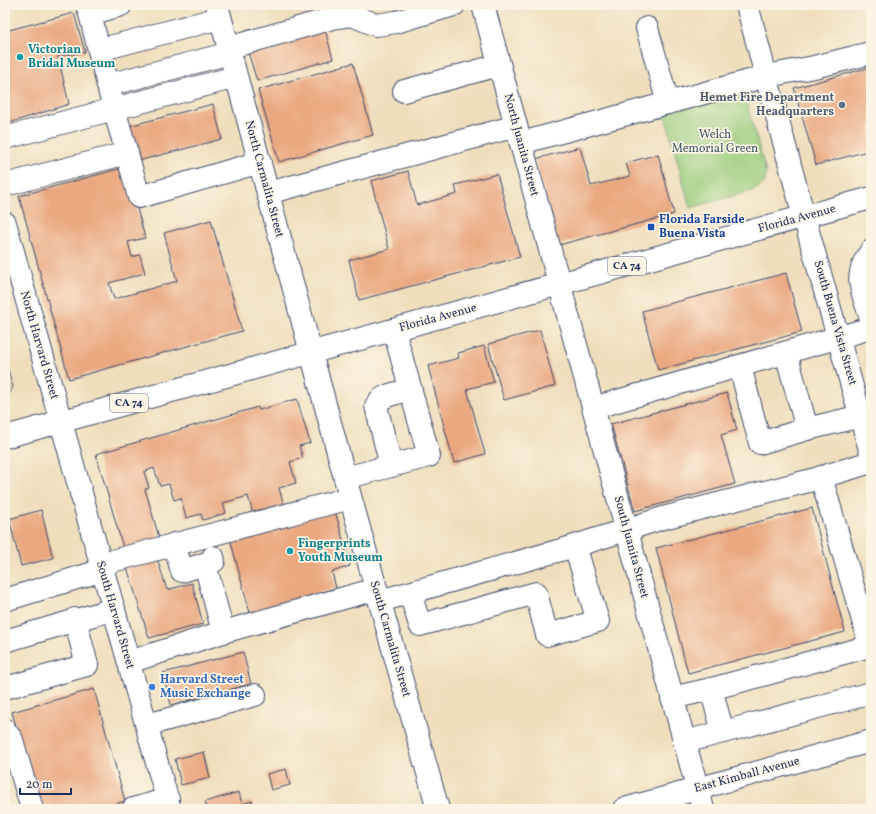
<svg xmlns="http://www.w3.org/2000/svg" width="876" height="814" font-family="Vollkorn,serif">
	<rect width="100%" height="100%" fill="#fcf5e5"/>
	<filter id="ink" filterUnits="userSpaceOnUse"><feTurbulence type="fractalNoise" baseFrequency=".025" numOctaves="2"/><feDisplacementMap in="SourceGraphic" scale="8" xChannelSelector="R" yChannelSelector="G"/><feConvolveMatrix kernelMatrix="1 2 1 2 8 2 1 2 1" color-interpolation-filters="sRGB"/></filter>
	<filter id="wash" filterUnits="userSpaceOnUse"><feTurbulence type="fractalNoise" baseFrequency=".012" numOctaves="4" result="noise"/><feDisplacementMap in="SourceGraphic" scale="16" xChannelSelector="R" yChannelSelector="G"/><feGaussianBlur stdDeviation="0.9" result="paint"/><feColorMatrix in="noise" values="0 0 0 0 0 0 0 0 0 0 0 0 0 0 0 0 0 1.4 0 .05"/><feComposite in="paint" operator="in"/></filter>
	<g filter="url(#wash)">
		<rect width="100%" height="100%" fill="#efdebc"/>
		<!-- green -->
		<polygon fill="#9acc7b" stroke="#5a7e6c" points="743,89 766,172 765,182 755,190 690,208 664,112"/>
		<g id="blocks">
			<!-- building -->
			<g fill="#eaa880">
				<polygon points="74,13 85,52 58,56 69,104 6,124 5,31"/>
				<polygon points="325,30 333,59 257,81 248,52"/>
				<polygon points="353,63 373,135 279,162 258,90"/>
				<polygon points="871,67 871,150 816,165 794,88"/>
				<polygon points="213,104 222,139 134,162 125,127"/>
				<polygon points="580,147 591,186 630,176 626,163 658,154 674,214 559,245 535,159"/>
				<polygon points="126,167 145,238 128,242 132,257 140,255 145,273 109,283 114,299 177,281 164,233 211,220 242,331 69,379 19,196"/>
				<polygon points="408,171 417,205 457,194 455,185 497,174 520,257 359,300 349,260 389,249 371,181"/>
				<polygon points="786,273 802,332 658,370 642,311"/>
				<polygon points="540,330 555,386 504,400 488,344"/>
				<polygon points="484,346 494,382 467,389 485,454 454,463 428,366 459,358 458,353"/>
				<polygon points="5,360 13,387 10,393 5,394"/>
				<polygon points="727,393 737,430 721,435 735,484 635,511 611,424"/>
				<polygon points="297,399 310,443 299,446 303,458 290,462 296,483 279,488 285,509 254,518 248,496 223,503 226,513 203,520 201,514 186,518 181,498 174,500 169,484 160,486 154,468 144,472 149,488 145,489 160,541 124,551 96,454 258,407 259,410"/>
				<polygon points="334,507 350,566 332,572 336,588 250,613 229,535"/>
				<polygon points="812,508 845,632 688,673 656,548"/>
				<polygon points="41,510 53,558 21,566 9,519"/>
				<polygon points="156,555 167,590 192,583 203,624 149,638 126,564"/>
				<polygon points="243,652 251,684 171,705 163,673"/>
				<polygon points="94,689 125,801 98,809 39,809 12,712"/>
				<polygon points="204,752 210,778 181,785 175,759"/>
				<polygon points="286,769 290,785 271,790 267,774"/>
				<polygon points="239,792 242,804 252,801 255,809 207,809 205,802"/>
			</g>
		</g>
	</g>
	<g filter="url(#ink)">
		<use href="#blocks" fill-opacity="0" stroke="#3b496c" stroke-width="1"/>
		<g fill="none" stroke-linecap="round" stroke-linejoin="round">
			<!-- minor casing -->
			<g stroke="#3b496c" stroke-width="24">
				<g id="minor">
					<polyline points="87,5 90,14 121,5"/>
					<polyline points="217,5 345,478 438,809"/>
					<polyline points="483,5 703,809"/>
					<polyline points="747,5 804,217 871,453"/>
					<polyline points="90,14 99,50 220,18"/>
					<polyline points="647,28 668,103"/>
					<polyline points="228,48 333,18 352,15 376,25 396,22 454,5"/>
					<polyline points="99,50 114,109 236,77"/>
					<polyline points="108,85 230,53"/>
					<polyline points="404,91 499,65"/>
					<polyline points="5,138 114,109 127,153 5,185"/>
					<polyline points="521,143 767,76 814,67 871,53"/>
					<polyline points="127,153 139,197 260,162"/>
					<polyline points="268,193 516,126"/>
					<polyline points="5,223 170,809"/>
					<path d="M871,251C852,277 862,291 871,318"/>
					<polyline points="740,366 760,443 807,429 786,353"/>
					<polyline points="593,408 871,328"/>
					<polyline points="807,429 861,416"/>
					<path d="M391,466L376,406C381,394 399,393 411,390"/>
					<polyline points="821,477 871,648"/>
					<polyline points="345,478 429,456 394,330"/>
					<polyline points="174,544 182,571 214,561 213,557"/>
					<polyline points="101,564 350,498"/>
					<polyline points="410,593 420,625 536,593 547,635 598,621 575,546"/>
					<polyline points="5,600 103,570"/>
					<polyline points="380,601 575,546 663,518 812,480 871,462"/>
					<polyline points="223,632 376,589"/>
					<polyline points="5,641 114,609"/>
					<polyline points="129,662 223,632 205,564"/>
					<polyline points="5,688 87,665 75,619"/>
					<polyline points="711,689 870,646"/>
					<polyline points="672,698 711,689 723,732 684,742"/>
					<polyline points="147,725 255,695"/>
					<polyline points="5,730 12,740 32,809"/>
					<polyline points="723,732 871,693"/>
					<polyline points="133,809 168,799"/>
					<polyline points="624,809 871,741"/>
				</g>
			</g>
			<!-- major casing -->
			<g stroke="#3b496c" stroke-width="24">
				<polyline id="major" points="5,437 871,198"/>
			</g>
			<!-- minor -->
			<use href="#minor" stroke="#fff" stroke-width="22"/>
			<!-- major -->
			<use href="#major" stroke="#fff" stroke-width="22"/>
		</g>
	</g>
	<!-- markers -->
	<g fill="#0f9aa8" stroke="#fcf5e5" stroke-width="1.5">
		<circle cx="20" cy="57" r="4"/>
		<circle cx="290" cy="551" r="4"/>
	</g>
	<circle fill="#5c6f8a" stroke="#fcf5e5" stroke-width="1.5" cx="842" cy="105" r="4"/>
	<rect fill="#1a4fb4" stroke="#fcf5e5" stroke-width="1.5" x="647" y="223" width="8" height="8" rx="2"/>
	<circle fill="#3f7fe0" stroke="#fcf5e5" stroke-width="1.5" cx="152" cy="687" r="4"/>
	<g text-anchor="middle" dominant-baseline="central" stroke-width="3.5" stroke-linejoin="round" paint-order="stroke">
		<!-- shield labels -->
		<g fill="#fcf5e5" stroke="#5e6a86" stroke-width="1">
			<rect x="608" y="257" width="38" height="18" rx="3"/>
			<rect x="110" y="394" width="38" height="18" rx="3"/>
		</g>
		<g font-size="11" font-weight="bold" fill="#1b2f5e">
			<text x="627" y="266">CA 74</text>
			<text x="129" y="403">CA 74</text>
		</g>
		<!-- culture labels -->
		<g font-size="12" font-weight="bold" fill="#0d838f" stroke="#fcf5e5" text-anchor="start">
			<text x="28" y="50">Victorian<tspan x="28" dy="14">Bridal Museum</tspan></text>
			<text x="298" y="544">Fingerprints<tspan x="298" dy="14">Youth Museum</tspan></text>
		</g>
		<!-- service labels -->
		<g font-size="12" font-weight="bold" fill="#4e5e75" stroke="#fcf5e5" text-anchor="end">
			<text x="834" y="98">Hemet Fire Department<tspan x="834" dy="14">Headquarters</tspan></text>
		</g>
		<!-- park labels -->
		<g font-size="12" fill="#3b5665" stroke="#fcf5e5">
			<text x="715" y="135">Welch<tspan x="715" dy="14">Memorial Green</tspan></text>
		</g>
		<!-- street labels -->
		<g font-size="12" fill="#1b2f5e" stroke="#fcf5e5">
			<text transform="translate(521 145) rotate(75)">North Juanita Street</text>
			<text transform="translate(264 179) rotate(75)">North Carmalita Street</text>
			<text transform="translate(797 219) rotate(-15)">Florida Avenue</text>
			<text transform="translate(438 318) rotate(-15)">Florida Avenue</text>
			<text transform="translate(835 323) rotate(74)">South Buena Vista Street</text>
			<text transform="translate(39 345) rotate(74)">North Harvard Street</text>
			<text transform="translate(631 547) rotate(75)">South Juanita Street</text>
			<text transform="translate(115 615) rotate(74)">South Harvard Street</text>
			<text transform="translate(390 639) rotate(74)">South Carmalita Street</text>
			<text transform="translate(747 775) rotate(-15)">East Kimball Avenue</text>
		</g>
		<!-- transit labels -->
		<g font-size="12" font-weight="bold" fill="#164399" stroke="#fcf5e5" text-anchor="start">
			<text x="659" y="220">Florida Farside<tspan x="659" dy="14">Buena Vista</tspan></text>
		</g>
		<!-- shop labels -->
		<g font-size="12" font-weight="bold" fill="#366cbe" stroke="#fcf5e5" text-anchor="start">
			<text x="160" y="680">Harvard Street<tspan x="160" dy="14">Music Exchange</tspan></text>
		</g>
	</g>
	<!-- margin -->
	<rect width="876" height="814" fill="none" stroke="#fcf5e5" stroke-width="20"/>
	<!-- scale -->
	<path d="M20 788v6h51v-6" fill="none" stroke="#1b2f5e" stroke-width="2"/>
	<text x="26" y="788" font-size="12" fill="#1b2f5e" stroke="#fcf5e5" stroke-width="3" paint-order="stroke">20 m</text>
</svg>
